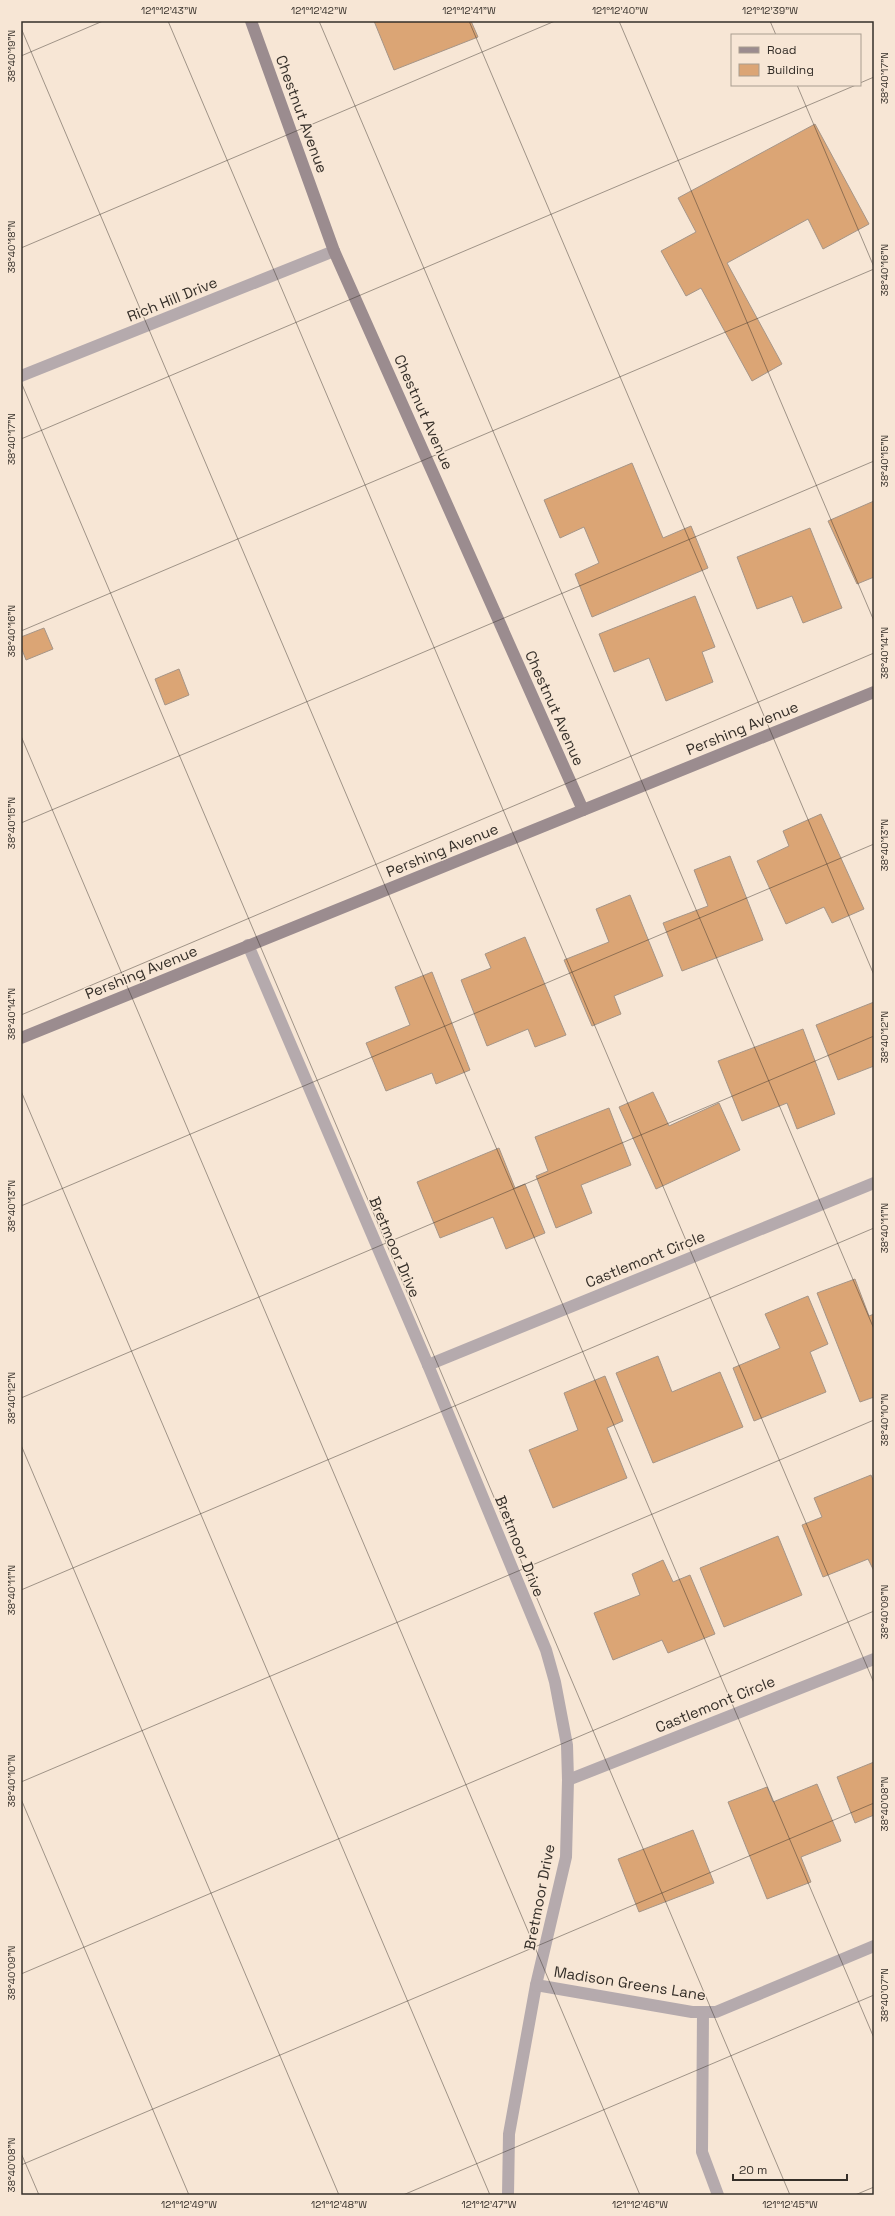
<svg xmlns="http://www.w3.org/2000/svg" width="895" height="2216" font-family="'Space Grotesk',sans-serif">
	<rect width="100%" height="100%" fill="#f7e6d5"/>
	<!-- building -->
	<g fill="#dba575" stroke="#a69587">
		<polygon points="374,21 471,21 478,37 394,70"/>
		<polygon points="815,124 869,224 823,249 808,219 727,263 782,364 752,381 701,288 686,296 661,251 696,232 678,198"/>
		<polygon points="632,463 663,538 691,526 708,568 592,617 575,574 599,563 584,527 560,538 544,500"/>
		<polygon points="874,501 874,577 857,584 828,521"/>
		<polygon points="810,528 842,608 803,623 792,596 757,609 737,557"/>
		<polygon points="695,596 715,647 702,652 713,682 666,701 649,658 614,672 599,634"/>
		<polygon points="44,628 53,649 26,660 21,647 21,637"/>
		<polygon points="179,669 189,695 165,705 155,679"/>
		<polygon points="821,814 864,909 832,923 824,907 786,924 757,861 789,846 783,831"/>
		<polygon points="730,856 763,940 682,971 663,923 708,906 694,870"/>
		<polygon points="630,895 663,976 614,996 621,1014 592,1026 564,960 609,942 596,909"/>
		<polygon points="525,937 566,1035 535,1047 528,1029 487,1046 461,980 491,968 485,954"/>
		<polygon points="432,972 470,1070 436,1084 432,1073 386,1091 366,1043 410,1025 395,987"/>
		<polygon points="874,1002 874,1066 838,1080 816,1025"/>
		<polygon points="803,1029 835,1114 797,1129 787,1103 742,1121 718,1061"/>
		<polygon points="653,1092 669,1126 719,1103 740,1150 656,1189 619,1107"/>
		<polygon points="609,1108 631,1165 581,1185 592,1213 556,1228 536,1176 548,1171 535,1137"/>
		<polygon points="499,1148 515,1188 525,1184 545,1233 506,1249 493,1217 440,1238 417,1182"/>
		<polygon points="855,1279 869,1316 874,1314 874,1397 860,1402 817,1293"/>
		<polygon points="808,1296 828,1344 810,1352 826,1392 754,1421 733,1368 780,1348 765,1314"/>
		<polygon points="658,1356 672,1392 720,1372 743,1427 653,1463 616,1373"/>
		<polygon points="605,1376 623,1421 607,1428 627,1478 553,1508 529,1450 578,1430 564,1393"/>
		<polygon points="871,1475 874,1482 874,1571 868,1559 823,1577 802,1525 822,1517 814,1498"/>
		<polygon points="778,1536 802,1595 724,1627 700,1568"/>
		<polygon points="663,1560 673,1582 690,1575 715,1634 668,1653 662,1640 613,1660 594,1613 640,1595 632,1574"/>
		<polygon points="874,1762 874,1815 855,1823 837,1777"/>
		<polygon points="817,1784 841,1841 801,1857 811,1882 767,1899 728,1802 767,1787 773,1802"/>
		<polygon points="693,1830 714,1883 639,1912 618,1859"/>
	</g>
	<g fill="none" stroke-linecap="round" stroke-linejoin="round">
		<!-- lane -->
		<polyline stroke="#b5aaad" stroke-width="12" points="703,2012 702,2152 718,2195"/>
		<!-- street -->
		<g stroke="#b5aaad" stroke-width="12">
			<polyline points="21,376 334,251"/>
			<polyline points="248,945 428,1365 546,1650 555,1682 567,1745 568,1780 566,1857 536,1985 509,2134 508,2195"/>
			<polyline points="428,1365 874,1183"/>
			<polyline points="568,1780 874,1659"/>
			<polyline points="536,1985 692,2012 716,2012 874,1946"/>
		</g>
		<!-- secondary -->
		<g stroke="#9b8c8f" stroke-width="12">
			<polyline points="251,21 334,251 583,810"/>
			<polyline points="21,1038 874,692"/>
		</g>
	</g>
	<!-- ticks -->
	<path fill="none" stroke="#352f29" stroke-width="1" stroke-opacity="0.45" d="M168,21L874,1683M319,21L874,1329M469,21L874,975M619,21L874,621M770,21L776,35M21,28L874,2038M21,56L103,21M860,83L874,77M797,85L874,267M21,248L555,21M21,382L790,2195M21,439L856,85M21,631L874,269M21,736L640,2195M21,823L874,461M21,1015L874,653M21,1091L490,2195M21,1206L874,844M21,1398L874,1036M21,1445L339,2195M21,1590L874,1228M21,1782L874,1420M21,1799L189,2195M21,1974L874,1611M21,2153L39,2195M21,2165L874,1803M403,2195L874,1995M855,2195L874,2187"/>
	<g text-anchor="middle" dominant-baseline="central" stroke-width="3" stroke-linejoin="round" paint-order="stroke">
		<!-- street labels -->
		<g font-size="15" fill="#352f29" stroke="#f7e6d5">
			<text transform="translate(302 114) rotate(70)">Chestnut Avenue</text>
			<text transform="translate(172 299) rotate(-22)">Rich Hill Drive</text>
			<text transform="translate(424 412) rotate(66)">Chestnut Avenue</text>
			<text transform="translate(555 708) rotate(66)">Chestnut Avenue</text>
			<text transform="translate(742 728) rotate(-22)">Pershing Avenue</text>
			<text transform="translate(442 850) rotate(-22)">Pershing Avenue</text>
			<text transform="translate(141 972) rotate(-22)">Pershing Avenue</text>
			<text transform="translate(395 1247) rotate(67)">Bretmoor Drive</text>
			<text transform="translate(645 1259) rotate(-22)">Castlemont Circle</text>
			<text transform="translate(520 1546) rotate(68)">Bretmoor Drive</text>
			<text transform="translate(715 1704) rotate(-22)">Castlemont Circle</text>
			<text transform="translate(539 1897) rotate(-79)">Bretmoor Drive</text>
			<text transform="translate(630 1983) rotate(9)">Madison Greens Lane</text>
		</g>
	</g>
	<!-- border -->
	<rect width="895" height="2216" fill="none" stroke="#f7e6d5" stroke-width="44"/>
	<!-- legend -->
	<rect x="731" y="34" width="130" height="52" fill="#f7e6d5" stroke="#a99d90"/>
	<rect x="739" y="47" width="20" height="6" fill="#9b8c8f" stroke="#a99d90"/>
	<text x="767" y="54" font-size="12" fill="#352f29">Road</text>
	<rect x="739" y="64" width="20" height="12" fill="#dba575" stroke="#a99d90"/>
	<text x="767" y="74" font-size="12" fill="#352f29">Building</text>
	<!-- scale -->
	<path d="M733 2174v6h114v-6" fill="none" stroke="#352f29" stroke-width="2"/>
	<text x="739" y="2174" font-size="12" fill="#352f29" stroke="#f7e6d5" stroke-width="3" paint-order="stroke">20 m</text>
	<rect x="22" y="22" width="851" height="2172" fill="none" stroke="#352f29" stroke-width="1.5"/>
	<g font-size="10" text-anchor="middle" fill="#352f29">
		<text x="169" y="14">121°12'43"W</text>
		<text x="319" y="14">121°12'42"W</text>
		<text x="469" y="14">121°12'41"W</text>
		<text x="620" y="14">121°12'40"W</text>
		<text x="770" y="14">121°12'39"W</text>
		<text transform="translate(11 56) rotate(-90)" y="4">38°40'19"N</text>
		<text transform="translate(884 78) rotate(-90)" y="4">38°40'17"N</text>
		<text transform="translate(11 247) rotate(-90)" y="4">38°40'18"N</text>
		<text transform="translate(884 270) rotate(-90)" y="4">38°40'16"N</text>
		<text transform="translate(11 439) rotate(-90)" y="4">38°40'17"N</text>
		<text transform="translate(884 461) rotate(-90)" y="4">38°40'15"N</text>
		<text transform="translate(11 631) rotate(-90)" y="4">38°40'16"N</text>
		<text transform="translate(884 653) rotate(-90)" y="4">38°40'14"N</text>
		<text transform="translate(11 823) rotate(-90)" y="4">38°40'15"N</text>
		<text transform="translate(884 845) rotate(-90)" y="4">38°40'13"N</text>
		<text transform="translate(11 1014) rotate(-90)" y="4">38°40'14"N</text>
		<text transform="translate(884 1037) rotate(-90)" y="4">38°40'12"N</text>
		<text transform="translate(11 1206) rotate(-90)" y="4">38°40'13"N</text>
		<text transform="translate(884 1228) rotate(-90)" y="4">38°40'11"N</text>
		<text transform="translate(11 1398) rotate(-90)" y="4">38°40'12"N</text>
		<text transform="translate(884 1420) rotate(-90)" y="4">38°40'10"N</text>
		<text transform="translate(11 1590) rotate(-90)" y="4">38°40'11"N</text>
		<text transform="translate(884 1612) rotate(-90)" y="4">38°40'09"N</text>
		<text transform="translate(11 1781) rotate(-90)" y="4">38°40'10"N</text>
		<text transform="translate(884 1804) rotate(-90)" y="4">38°40'08"N</text>
		<text transform="translate(11 1973) rotate(-90)" y="4">38°40'09"N</text>
		<text transform="translate(884 1995) rotate(-90)" y="4">38°40'07"N</text>
		<text transform="translate(11 2165) rotate(-90)" y="4">38°40'08"N</text>
		<text x="189" y="2208">121°12'49"W</text>
		<text x="339" y="2208">121°12'48"W</text>
		<text x="489" y="2208">121°12'47"W</text>
		<text x="640" y="2208">121°12'46"W</text>
		<text x="790" y="2208">121°12'45"W</text>
	</g>
</svg>
